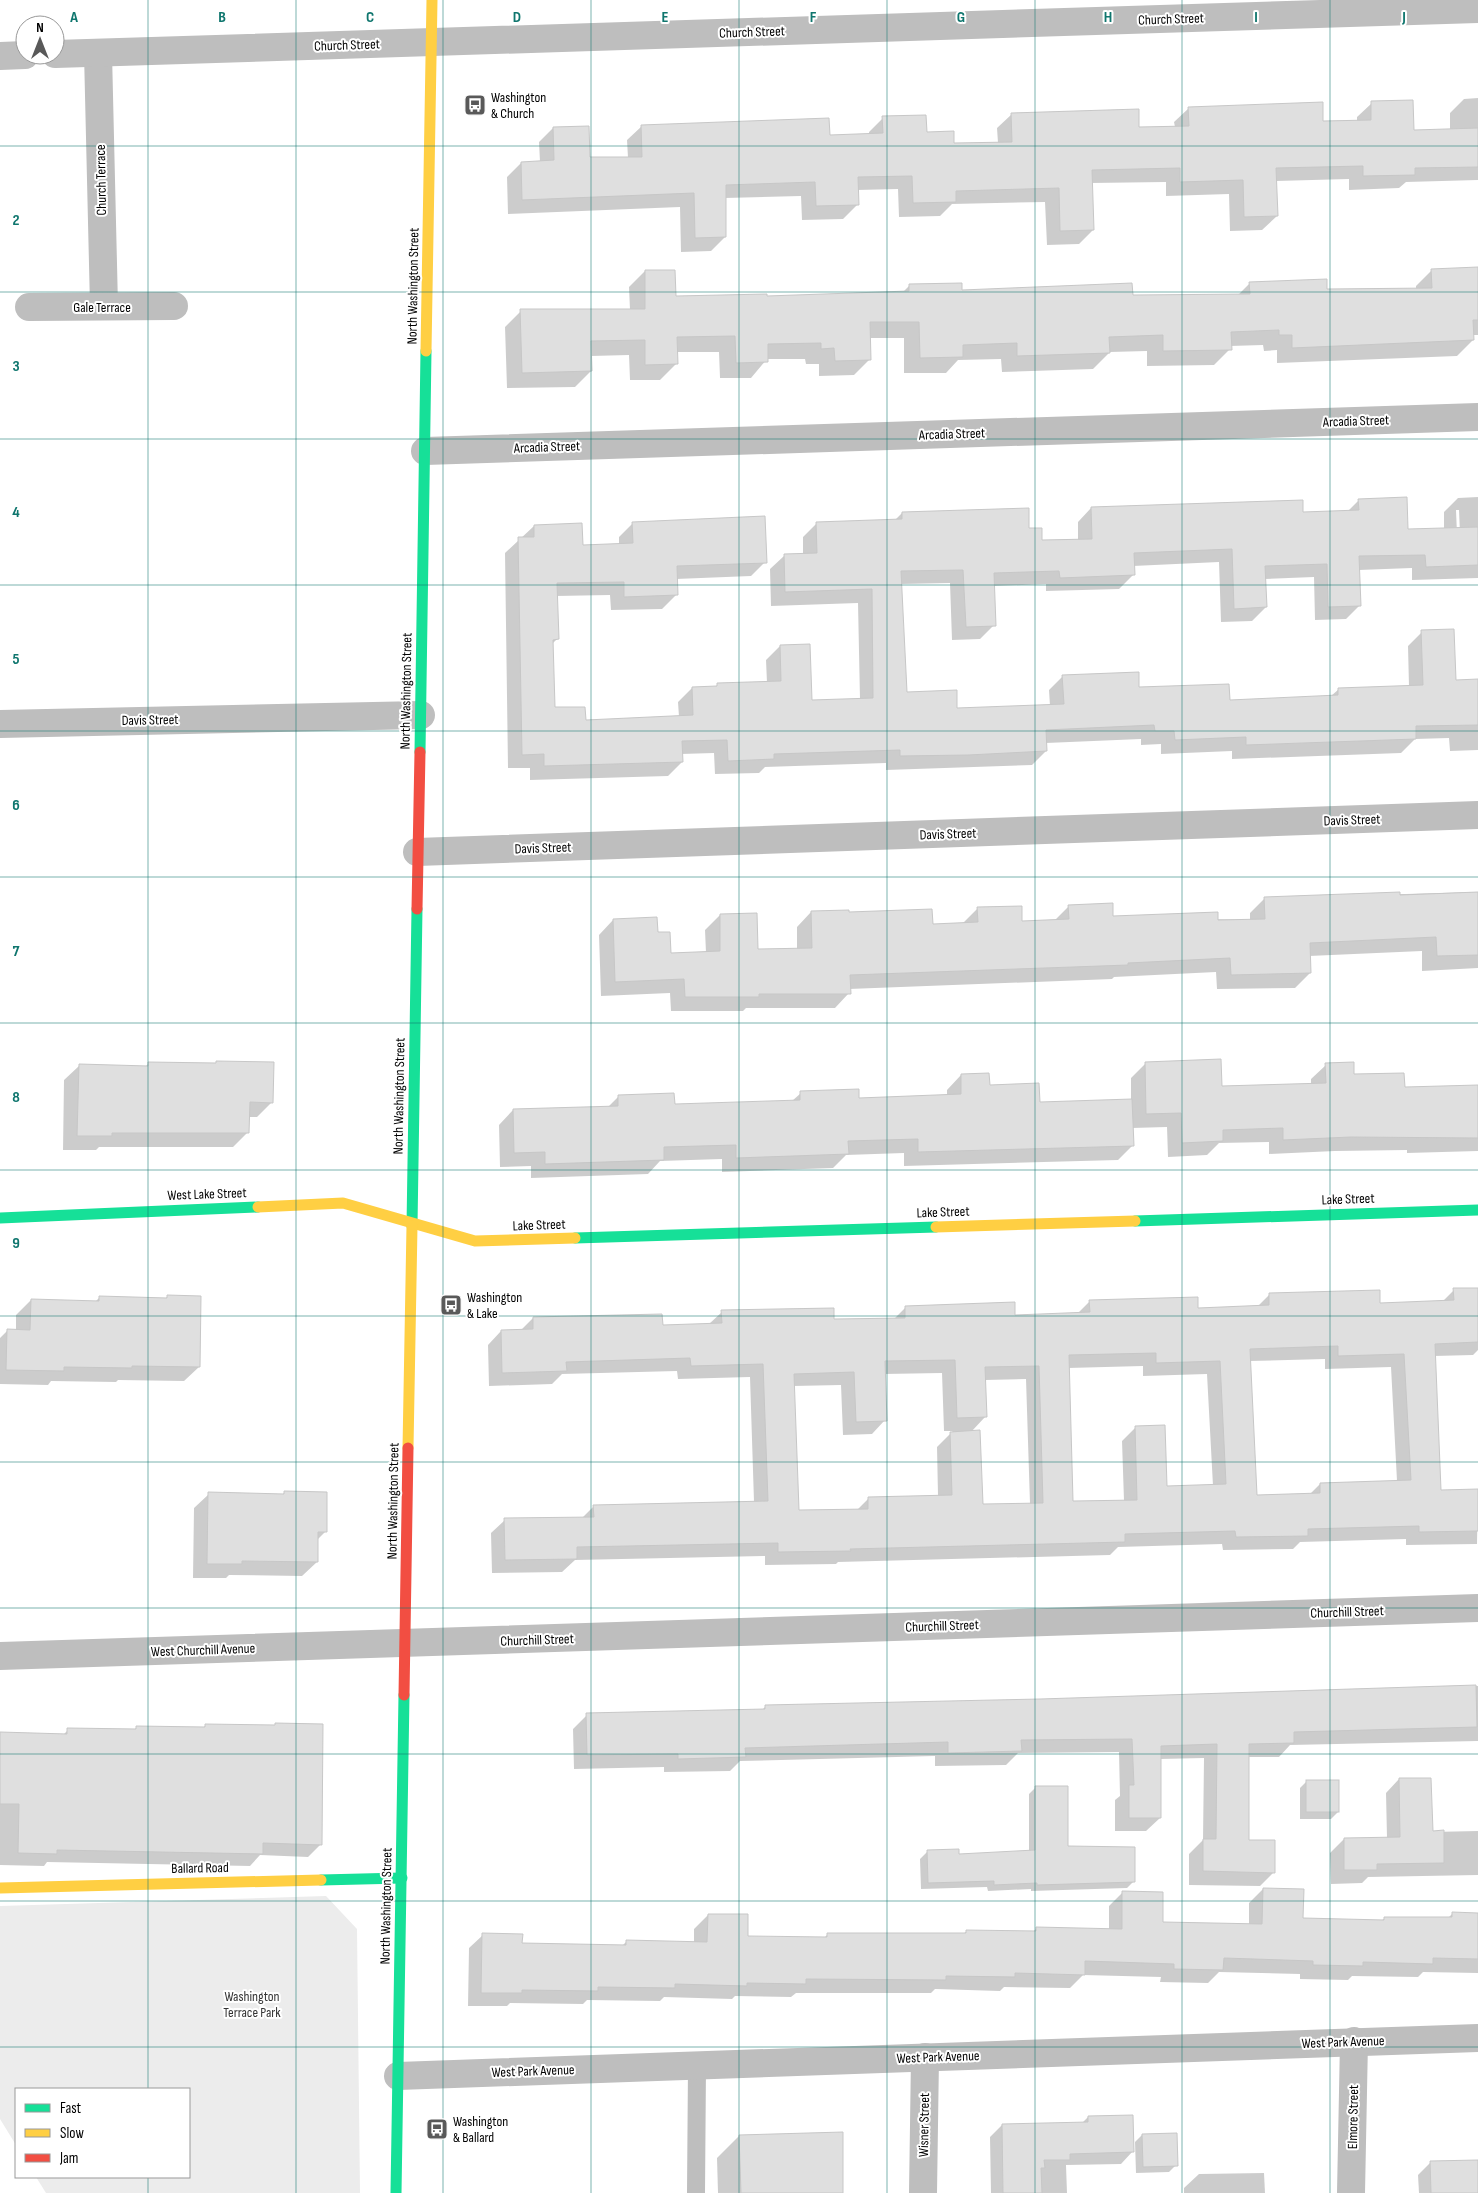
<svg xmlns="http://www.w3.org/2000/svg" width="1478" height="2193" font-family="'Sofia Sans Condensed',sans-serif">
	<rect width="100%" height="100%" fill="#fff"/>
	<!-- green -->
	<polygon fill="#ececec" points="326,1896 357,1929 360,2193 46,2193 36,2177 189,2177 189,2089 16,2089 16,2145 0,2119 0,1906"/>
	<!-- shadow -->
	<g fill="#0003" fill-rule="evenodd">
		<polygon points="1478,98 1478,180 1406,182 1399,188 1349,190 1349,179 1276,181 1277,216 1262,230 1230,231 1229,194 1166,196 1166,182 1091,183 1093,230 1079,244 1047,245 1045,202 952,204 940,216 899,217 898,189 857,190 858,204 843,219 802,220 801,196 725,198 725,237 711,251 681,252 680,207 508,214 507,177 521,163 540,162 539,142 553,128 589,159 628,158 627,140 642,126 829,136 869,135 869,132 883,118 953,144 998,143 997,128 1012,114 1138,128 1175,127 1174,122 1189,108 1322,122 1357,121 1357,117 1372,103 1412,132 1450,130 1450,113 1464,99"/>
		<polygon points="1478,268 1478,335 1472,335 1473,340 1457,356 1277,363 1277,350 1264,351 1263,345 1230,346 1230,349 1214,365 1147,366 1147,351 1110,352 1093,369 1002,372 1001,359 958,360 946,373 904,373 904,338 869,338 870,359 854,375 819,376 819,364 806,364 805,359 767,359 751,378 720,378 719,352 676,352 676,364 660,380 630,380 629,355 591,356 591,371 575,387 507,388 505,327 521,311 630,310 629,287 645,271 675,297 766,297 902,293 910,285 961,292 1132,297 1238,295 1250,283 1326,291 1416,289 1416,286 1432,270"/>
		<path d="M1478,497V578L1412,580V568L1359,570L1360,605L1346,619L1315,620L1314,577L1265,579L1266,607L1252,621L1221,622L1219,562L1133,566V575L1119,589L1046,591V584L993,586L994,625L980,639L952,640L950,583L901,584L906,693L956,710L1050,706L1049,690L1063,676L1229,701L1331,696L1339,689L1409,687L1408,646L1422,632L1455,681L1478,680V750L1450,751L1449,738L1415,739L1401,753L1232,759V751L1161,754V744L1141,745V739L1046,743V751L1032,765L886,770V763L765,767L759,773L715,774L714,753L681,754L682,762L668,776L530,780V768H508L505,553L534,526L582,546L619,545V537L633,523L765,562L751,576L676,579V595L662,609L611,610L610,595L556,596L557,639L552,644L554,709L584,721L679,717L678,702L692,688H715L718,684L767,683L766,660L780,646L811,701L860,700L858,603L771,606L770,569L784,556L803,555V537L817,523L895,520L902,513L1028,530L1041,542L1078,541V522L1091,508L1302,514L1347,512L1359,500L1407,531L1444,530V512L1458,498ZM1456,510H1459L1460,534H1457Z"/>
		<polygon points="1478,892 1478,968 1422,971 1422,951 1309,956 1310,973 1295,988 1217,989 1216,972 1114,977 1112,979 849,989 849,993 835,1008 746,1008 743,1011 671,1011 670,993 601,996 599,935 613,920 656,933 669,954 706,953 705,930 720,915 757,951 797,950 797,927 811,912 848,913 931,925 963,923 978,908 1021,922 1054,921 1069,906 1112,917 1250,920 1250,913 1265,898"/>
		<polygon points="149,1063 272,1102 257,1117 248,1117 248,1132 233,1147 99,1147 96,1150 63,1150 64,1080 79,1066 145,1067"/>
		<polygon points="1146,1063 1221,1088 1311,1085 1311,1079 1326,1065 1353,1076 1404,1089 1478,1086 1478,1151 1407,1153 1407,1150 1335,1151 1269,1154 1269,1142 1219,1143 1207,1155 1168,1157 1167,1127 1132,1128 1133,1145 1118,1160 904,1166 904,1153 846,1155 833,1168 722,1172 722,1159 660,1161 648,1174 531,1178 531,1166 500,1167 499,1125 513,1110 607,1108 618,1097 673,1106 792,1101 801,1093 858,1099 947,1096 947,1090 961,1075 1039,1103 1131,1100 1131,1078"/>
		<path d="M1478,1289V1350L1473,1355L1434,1356L1440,1491L1478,1490L1477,1544L1406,1545V1539L1300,1542L1293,1549L1223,1550L1222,1544L1118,1547L1110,1555L838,1562L836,1564L765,1565V1556L575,1560L562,1572L492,1573L491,1533L505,1520L582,1518L594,1506L754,1502L750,1377L678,1379L677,1371L562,1374L552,1384L489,1386L488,1345L501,1331H520L533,1318L661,1326L709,1324L722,1312L833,1321L893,1320L906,1307L1014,1316L1077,1314L1090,1301L1197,1309L1257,1307L1269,1295L1379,1304L1442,1302L1454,1290ZM1325,1359V1369L1391,1367L1397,1481L1320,1484L1309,1495L1256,1496L1249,1361ZM1143,1366V1376L1207,1374L1213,1486L1166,1487L1135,1428L1122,1441L1124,1501L1072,1502L1068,1368ZM942,1373L944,1431H953L937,1447L938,1496L868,1499L857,1510L798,1511L793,1386L841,1385L843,1435L872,1434L885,1420L884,1374ZM1026,1379L1030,1504L981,1505L971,1432L986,1416L985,1380Z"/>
		<polygon points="167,1297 199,1367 184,1381 118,1380 116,1382 51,1381 48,1385 0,1384 0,1338 7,1331 16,1331 16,1315 31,1300 95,1302 99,1298 164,1300"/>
		<polygon points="285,1492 326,1531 317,1540 317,1562 302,1576 229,1575 226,1578 193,1578 194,1508 209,1494 282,1495"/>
		<polygon points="1478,1686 1478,1741 1290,1745 1279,1757 1248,1757 1248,1841 1274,1872 1260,1886 1189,1885 1189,1854 1203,1840 1204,1758 1160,1759 1160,1818 1146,1831 1115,1831 1115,1800 1120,1796 1119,1752 1018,1753 1006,1765 935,1766 935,1756 740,1761 730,1771 664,1772 664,1767 574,1769 573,1729 587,1715 761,1711 766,1706 1040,1701"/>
		<polygon points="206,1725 321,1844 308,1857 260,1855 250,1866 47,1862 44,1866 0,1865 0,1734 63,1735 68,1730 134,1730 137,1727 202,1729"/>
		<polygon points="1399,1779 1431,1832 1478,1831 1478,1875 1368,1877 1362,1883 1331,1884 1330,1853 1344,1839 1387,1838 1386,1793"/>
		<polygon points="1307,1781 1338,1812 1331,1819 1300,1819 1300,1788"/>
		<polygon points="1036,1787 1067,1848 1134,1881 1127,1888 1031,1891 1031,1889 988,1891 987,1887 921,1889 920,1859 927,1852 958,1855 1029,1852 1029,1794"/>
		<polygon points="1263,1889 1302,1920 1381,1921 1385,1918 1448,1918 1453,1913 1478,1914 1478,1973 1423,1972 1418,1977 1352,1976 1348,1980 1300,1979 1300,1974 1219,1972 1208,1983 1160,1982 1161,1977 1083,1975 1070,1988 1004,1987 1000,1991 935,1989 931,1993 796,1993 791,1997 735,1996 732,1999 664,1997 660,2001 587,2000 583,2004 510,2003 507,2006 468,2006 469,1948 483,1935 521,1944 622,1946 626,1942 694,1943 694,1929 708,1915 747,1938 824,1938 828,1934 963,1934 967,1931 1033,1932 1037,1928 1109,1930 1109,1906 1123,1892 1162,1923 1249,1925 1249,1903"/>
		<polygon points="1088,2117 1133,2151 1121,2164 1066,2165 1067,2193 991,2193 990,2137 1002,2125 1082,2123"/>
		<polygon points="1142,2135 1176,2165 1169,2172 1136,2173 1135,2142"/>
		<polygon points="739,2136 843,2193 718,2193 717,2158"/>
		<polygon points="1430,2163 1478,2193 1419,2193 1418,2175"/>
		<polygon points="1264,2173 1265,2193 1184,2193 1184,2188 1199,2174"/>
	</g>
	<!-- building -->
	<g fill="#dfdfdf" stroke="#c7c7c7" fill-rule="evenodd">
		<polygon points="1413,100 1414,130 1478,128 1478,167 1415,168 1415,175 1363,176 1363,166 1276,168 1278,216 1244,217 1243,180 1180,182 1180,168 1092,170 1094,230 1060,231 1059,188 956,191 956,202 913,203 912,176 858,177 859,205 816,206 815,182 726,185 726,237 695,238 694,193 522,200 521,162 554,160 553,127 589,126 590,157 642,157 641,125 829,118 830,135 883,133 882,116 926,115 927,132 954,131 954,143 1012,142 1011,113 1139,109 1139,127 1189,126 1188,107 1323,102 1323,121 1371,120 1371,101"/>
		<polygon points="1478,267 1478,320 1473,320 1474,340 1292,348 1292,335 1279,335 1279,330 1231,332 1232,350 1163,351 1163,335 1109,337 1110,353 1017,356 1017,343 963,345 963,357 920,358 919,322 870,322 871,360 835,361 834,348 821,349 821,343 768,344 768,362 736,363 735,336 677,337 678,364 645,365 645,340 591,341 592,371 522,373 520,309 645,309 645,270 675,270 676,296 767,294 767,296 909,291 909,284 962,283 962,290 1132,283 1133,295 1250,294 1249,282 1327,279 1327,289 1432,288 1431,269"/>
		<polygon points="1407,497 1408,529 1478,527 1478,565 1426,567 1425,555 1359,556 1361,606 1328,607 1327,564 1265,566 1267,607 1234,609 1232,549 1134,553 1135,575 1060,578 1059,571 994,573 996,626 966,627 963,570 901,571 907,692 957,690 957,708 1064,704 1062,675 1139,672 1139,687 1229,684 1230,700 1338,695 1338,688 1423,685 1421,630 1454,629 1456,680 1478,679 1478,725 1416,726 1416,739 1246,745 1246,737 1175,740 1174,731 1155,731 1154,725 1046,730 1047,751 968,755 900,756 900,750 774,754 774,759 728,761 727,740 682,741 683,762 544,766 544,754 522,755 518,537 534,537 534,525 582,523 583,545 633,543 632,522 765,516 767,563 677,566 678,595 624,597 624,582 557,583 559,639 553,640 555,707 585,707 586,720 693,715 692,687 717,686 717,683 781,681 780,645 810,644 812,700 873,698 872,589 785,592 784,554 817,553 816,522 902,519 902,512 1029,508 1029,528 1042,528 1042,540 1092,539 1091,507 1303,500 1303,512 1359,510 1358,499"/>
		<polygon points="1400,892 1400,895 1478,892 1478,955 1437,956 1436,937 1310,943 1311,973 1231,975 1230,958 1128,963 1128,965 850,975 851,994 759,994 759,997 685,997 684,979 615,982 613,919 657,917 658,932 670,932 671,953 720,951 720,914 757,913 758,949 812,948 811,911 849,910 849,912 932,909 933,924 978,922 977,907 1022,906 1022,921 1069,919 1068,905 1113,903 1113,916 1218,912 1218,920 1265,919 1264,897"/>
		<polygon points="1221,1059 1222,1086 1326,1083 1325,1063 1354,1062 1354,1074 1404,1073 1405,1087 1478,1085 1478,1138 1351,1137 1283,1140 1283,1128 1223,1130 1223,1141 1182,1143 1181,1113 1146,1114 1145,1062"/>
		<polygon points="216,1061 274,1062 273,1103 250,1102 249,1133 112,1133 112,1136 77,1136 79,1064 148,1066 148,1062 216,1063"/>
		<polygon points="989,1073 990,1085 1039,1083 1040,1102 1132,1099 1134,1146 918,1152 918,1139 848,1141 849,1154 736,1158 736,1145 664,1147 664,1160 545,1164 545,1152 514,1153 513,1109 618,1106 618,1095 674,1093 675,1104 800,1100 800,1091 859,1089 859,1098 961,1094 961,1074"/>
		<path d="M1453,1288H1478V1342L1435,1344L1441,1490L1478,1489V1531L1419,1532V1526L1308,1529V1536L1236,1537L1235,1531L1125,1534V1542L850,1549L851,1551L778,1552V1543L577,1547V1559L505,1560L504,1518L594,1517L593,1505L768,1501L763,1364L691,1366L690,1358L566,1362L567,1371L502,1373L501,1330L533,1329V1317L662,1314L663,1325L722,1323L721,1310L834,1308V1319L905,1318V1306L1015,1302V1315L1090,1312L1089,1300L1198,1297V1308L1269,1305V1293L1380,1290V1303L1454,1300ZM1338,1346V1356L1404,1354L1411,1480L1320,1483V1493L1257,1495L1250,1349ZM1156,1353V1363L1220,1361L1226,1484L1167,1486L1165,1425L1135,1426L1137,1500L1073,1501L1069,1355ZM955,1360L957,1418L987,1417L985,1367L1039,1366L1043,1503L983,1504L980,1430L950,1432L952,1495L868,1497V1509L799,1510L794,1374L854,1372L856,1422L887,1421L885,1361Z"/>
		<polygon points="167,1295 201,1296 200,1367 132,1366 132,1368 64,1367 64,1371 6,1370 7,1329 30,1330 31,1299 99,1301 99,1296 167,1298"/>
		<polygon points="284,1491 327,1492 327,1532 318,1532 318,1562 242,1561 242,1564 207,1564 208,1492 284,1494"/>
		<polygon points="1476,1685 1477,1727 1294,1732 1294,1743 1249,1744 1249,1840 1275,1840 1275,1873 1203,1871 1203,1839 1216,1839 1217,1744 1161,1746 1161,1818 1129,1818 1129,1785 1134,1785 1132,1739 1021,1740 1022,1751 948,1753 948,1742 745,1748 746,1757 678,1759 678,1754 587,1755 586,1713 765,1709 765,1705 1040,1699"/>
		<polygon points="275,1723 323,1724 322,1845 263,1843 263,1854 57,1850 57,1854 18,1853 19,1804 0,1804 0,1732 67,1734 67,1728 136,1729 136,1726 205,1727 205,1724 275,1725"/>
		<polygon points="1399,1778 1431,1778 1433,1831 1444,1830 1444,1863 1377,1864 1377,1870 1344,1870 1344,1838 1400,1837"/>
		<rect x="1306" y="1780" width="33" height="32"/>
		<polygon points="1035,1786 1068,1786 1068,1846 1135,1847 1135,1882 1037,1885 1037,1883 994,1885 994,1881 928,1883 927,1850 959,1849 959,1854 1035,1850"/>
		<polygon points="1263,1888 1304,1889 1303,1918 1384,1920 1384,1917 1452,1917 1452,1912 1478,1913 1478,1959 1433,1958 1433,1964 1363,1962 1363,1966 1313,1965 1313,1961 1224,1958 1223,1970 1174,1969 1174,1964 1085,1961 1085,1975 1015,1973 1015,1977 946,1976 946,1980 806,1979 806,1984 747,1983 747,1986 675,1984 675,1988 598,1987 598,1991 522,1990 522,1993 481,1993 482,1933 523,1934 522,1943 626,1945 626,1940 707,1942 708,1914 748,1914 748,1936 827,1937 827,1933 966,1933 966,1930 1036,1931 1036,1927 1122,1929 1122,1891 1163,1892 1163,1922 1262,1924"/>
		<polygon points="1133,2115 1134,2152 1070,2154 1070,2160 1044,2160 1045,2168 1041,2168 1042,2193 1003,2193 1002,2124 1088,2122 1088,2116"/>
		<polygon points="843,2132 843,2193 741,2193 739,2135"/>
		<polygon points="1177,2133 1178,2166 1143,2167 1142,2134"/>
		<polygon points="1478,2160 1478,2193 1431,2193 1430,2161"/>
	</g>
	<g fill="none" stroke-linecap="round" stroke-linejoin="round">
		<!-- lane -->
		<polyline stroke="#bebebe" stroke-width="18" points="696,2193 697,2065"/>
		<!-- street -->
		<g stroke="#bebebe" stroke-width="28">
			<polyline points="98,53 104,306"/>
			<polyline points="55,54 1478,9"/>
			<polyline points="0,56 25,55"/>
			<polyline points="29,307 174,306"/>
			<polyline points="425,451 1478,417"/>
			<polyline points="0,724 421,715"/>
			<polyline points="417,852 1478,815"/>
			<polyline points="0,1656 1478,1608"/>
			<polyline points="398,2076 1478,2038"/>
			<polyline points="923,2193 925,2057"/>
			<polyline points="1351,2193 1354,2041"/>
		</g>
		<!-- fast -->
		<g stroke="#16e098" stroke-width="11">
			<polyline points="420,752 426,351"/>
			<polyline points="0,1218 258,1207"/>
			<polyline points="1135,1221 1478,1210"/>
			<polyline points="412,1226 417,909"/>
			<polyline points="575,1238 936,1227"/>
			<polyline points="321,1880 402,1878"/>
			<polyline points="396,2193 404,1695"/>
		</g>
		<!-- slow -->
		<g stroke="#ffcf43" stroke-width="11">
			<polyline points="426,351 432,0"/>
			<polyline points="258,1207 343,1203 475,1241 575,1238"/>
			<polyline points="936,1227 1135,1221"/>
			<polyline points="408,1448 412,1226"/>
			<polyline points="0,1888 321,1880"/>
		</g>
		<!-- jam -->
		<g stroke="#f24e42" stroke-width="11">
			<polyline points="417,909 420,752"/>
			<polyline points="404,1695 408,1448"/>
		</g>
	</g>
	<!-- grid -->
	<path fill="none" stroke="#0f766e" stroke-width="1" stroke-opacity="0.55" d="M148,0V2089M296,0V2193M443,0V2193M591,0V2193M739,0V2193M887,0V2193M1035,0V2193M1182,0V2193M1330,0V2193M0,146H1478M0,292H1478M0,439H1478M0,585H1478M0,731H1478M0,877H1478M0,1023H1478M0,1170H1478M0,1316H1478M0,1462H1478M0,1608H1478M0,1754H1478M0,1901H1478M0,2047H1478M148,2177V2193"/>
	<!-- icons -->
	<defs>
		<g id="bus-square" transform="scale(1.125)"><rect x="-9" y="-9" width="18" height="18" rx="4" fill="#595959" stroke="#fff"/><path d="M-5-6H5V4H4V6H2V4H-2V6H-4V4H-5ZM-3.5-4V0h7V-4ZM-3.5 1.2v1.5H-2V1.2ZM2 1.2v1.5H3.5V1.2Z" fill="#fff"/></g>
	</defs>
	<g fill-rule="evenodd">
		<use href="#bus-square" x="475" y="105"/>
		<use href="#bus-square" x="451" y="1305"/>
		<use href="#bus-square" x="437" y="2129"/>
	</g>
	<g text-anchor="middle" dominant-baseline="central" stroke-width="4" stroke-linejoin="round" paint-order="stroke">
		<!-- street labels -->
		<g font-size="14" fill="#000" stroke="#fff">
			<text transform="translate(1171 19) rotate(-2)">Church Street</text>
			<text transform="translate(752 32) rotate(-2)">Church Street</text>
			<text transform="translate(347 45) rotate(-2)">Church Street</text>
			<text transform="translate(101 180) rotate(-91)">Church Terrace</text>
			<text transform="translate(413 286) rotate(-89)">North Washington Street</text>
			<text x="102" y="307">Gale Terrace</text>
			<text transform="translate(1356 421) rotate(-2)">Arcadia Street</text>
			<text transform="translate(952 434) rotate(-2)">Arcadia Street</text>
			<text transform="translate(547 447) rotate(-2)">Arcadia Street</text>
			<text transform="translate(406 691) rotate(-89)">North Washington Street</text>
			<text transform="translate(150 720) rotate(-1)">Davis Street</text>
			<text transform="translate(1352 820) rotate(-2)">Davis Street</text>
			<text transform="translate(948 834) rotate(-2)">Davis Street</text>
			<text transform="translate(543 848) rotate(-2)">Davis Street</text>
			<text transform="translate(399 1096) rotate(-89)">North Washington Street</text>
			<text transform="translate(207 1194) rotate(-2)">West Lake Street</text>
			<text transform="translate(1348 1199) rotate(-2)">Lake Street</text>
			<text transform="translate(943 1212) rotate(-2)">Lake Street</text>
			<text transform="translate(539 1225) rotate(-2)">Lake Street</text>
			<text transform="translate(393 1501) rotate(-89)">North Washington Street</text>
			<text transform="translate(1347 1612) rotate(-2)">Churchill Street</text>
			<text transform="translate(942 1626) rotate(-2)">Churchill Street</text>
			<text transform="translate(537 1640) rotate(-2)">Churchill Street</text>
			<text transform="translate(203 1650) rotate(-2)">West Churchill Avenue</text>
			<text transform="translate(200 1868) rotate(-1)">Ballard Road</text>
			<text transform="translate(386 1906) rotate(-89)">North Washington Street</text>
			<text transform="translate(1343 2042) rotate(-2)">West Park Avenue</text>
			<text transform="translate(938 2057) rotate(-2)">West Park Avenue</text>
			<text transform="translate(533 2071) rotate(-2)">West Park Avenue</text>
			<text transform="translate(1353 2117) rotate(-89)">Elmore Street</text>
			<text transform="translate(924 2125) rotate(-89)">Wisner Street</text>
		</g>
		<!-- poi labels -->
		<g font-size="14" fill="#000" stroke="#fff" text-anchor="start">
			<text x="491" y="97">Washington<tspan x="491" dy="16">&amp; Church</tspan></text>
			<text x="467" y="1297">Washington<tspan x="467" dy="16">&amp; Lake</tspan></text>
			<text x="453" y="2121">Washington<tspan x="453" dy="16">&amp; Ballard</tspan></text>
		</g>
		<!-- park labels -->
		<g font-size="14" fill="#333" stroke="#fff">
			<text x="252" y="1996">Washington<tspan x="252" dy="16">Terrace Park</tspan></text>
		</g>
	</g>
	<g font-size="16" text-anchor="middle" font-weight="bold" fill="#0f766e" stroke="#fff" stroke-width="4" stroke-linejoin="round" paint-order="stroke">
		<text x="74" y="22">A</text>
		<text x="222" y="22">B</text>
		<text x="370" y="22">C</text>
		<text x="517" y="22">D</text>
		<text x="665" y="22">E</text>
		<text x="813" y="22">F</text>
		<text x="961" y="22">G</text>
		<text x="1108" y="22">H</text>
		<text x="1256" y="22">I</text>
		<text x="1404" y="22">J</text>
		<text x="16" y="225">2</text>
		<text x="16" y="371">3</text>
		<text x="16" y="517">4</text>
		<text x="16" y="664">5</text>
		<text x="16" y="810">6</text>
		<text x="16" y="956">7</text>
		<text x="16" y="1102">8</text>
		<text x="16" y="1248">9</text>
	</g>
	<!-- legend -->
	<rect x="15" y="2088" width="175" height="90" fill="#ffffff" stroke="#999999"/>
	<rect x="25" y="2104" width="25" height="8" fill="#16e098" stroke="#999999"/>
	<text x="60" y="2113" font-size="15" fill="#000000">Fast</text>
	<rect x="25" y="2129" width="25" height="8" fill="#ffcf43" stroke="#999999"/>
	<text x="60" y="2138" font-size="15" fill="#000000">Slow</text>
	<rect x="25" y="2154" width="25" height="8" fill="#f24e42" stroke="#999999"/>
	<text x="60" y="2163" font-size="15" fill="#000000">Jam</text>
	<!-- north arrow -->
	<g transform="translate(40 40)"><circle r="24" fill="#ffffff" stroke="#999999"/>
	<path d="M0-4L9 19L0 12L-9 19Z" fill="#595959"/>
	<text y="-8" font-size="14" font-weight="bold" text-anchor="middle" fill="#000000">N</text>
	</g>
</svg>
